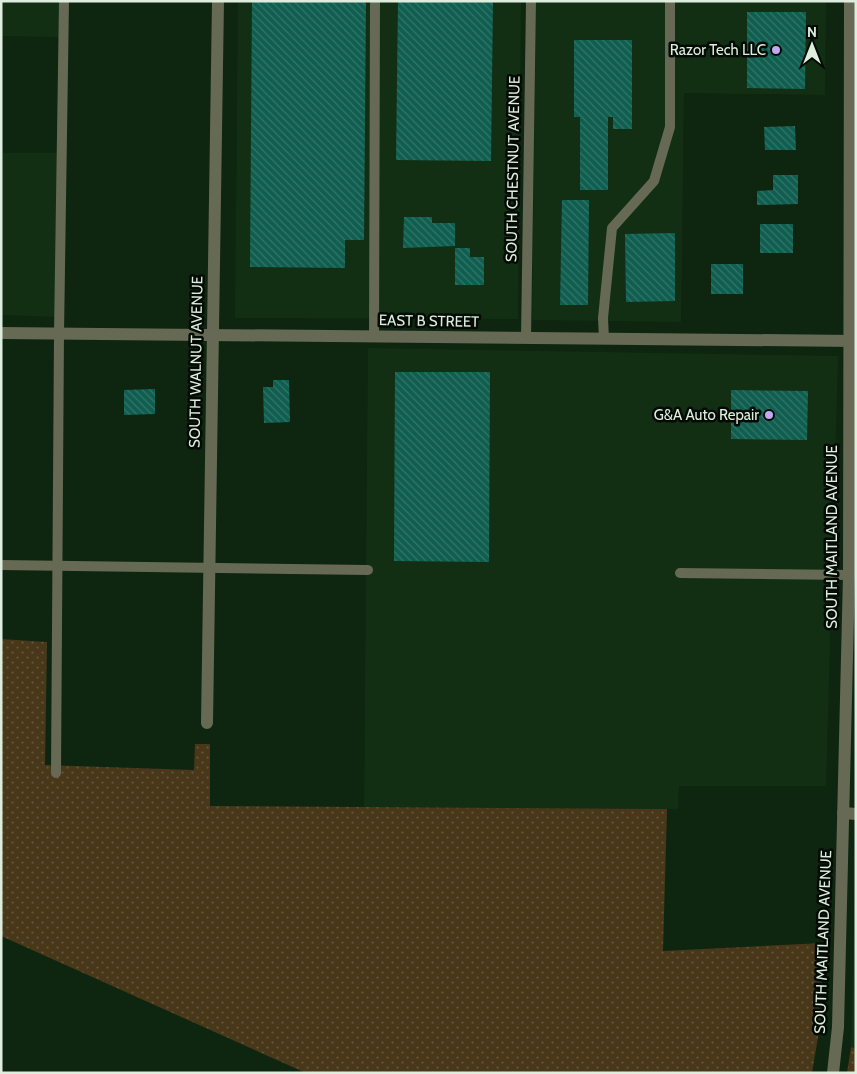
<svg xmlns="http://www.w3.org/2000/svg" width="857" height="1074" font-family="Cabin,sans-serif">
	<defs>
		<pattern id="grass-dots" width="8" height="8" patternUnits="userSpaceOnUse" patternTransform="scale(1.25)"><rect width="8" height="8" fill="#483819"/><path d="M2 2h.1M6 6h.1" fill="none" stroke="#62553a" stroke-width="1.8" stroke-linecap="round"/></pattern>
		<pattern id="building-back-hatch" width="6" height="6" patternUnits="userSpaceOnUse" patternTransform="scale(1.25)"><rect width="6" height="6" fill="#105e50"/><path d="M-1 5l2 2M0 0l6 6M5-1l2 2" fill="none" stroke="#327569"/></pattern>
	</defs>
	<rect width="100%" height="100%" fill="#0e2510"/>
	<!-- built -->
	<g fill="#122f14">
		<polygon points="1,1 63,1 63,37 1,36"/>
		<polygon points="238,1 521,1 518,319 235,318"/>
		<polygon points="536,1 826,1 825,95 684,93 681,322 532,320"/>
		<polygon points="1,153 62,153 60,317 1,315"/>
		<polygon points="368,348 838,356 826,786 679,786 678,809 364,807"/>
		<polygon points="856,838 856,1049 851,1047"/>
	</g>
	<!-- grass -->
	<g fill="url(#grass-dots)">
		<polygon points="1,639 47,642 45,765 194,770 195,744 210,744 210,806 667,809 663,951 823,943 820,1025 812,1073 306,1073 1,936"/>
		<polygon points="851,1047 856,1049 856,1073 847,1073"/>
	</g>
	<!-- building -->
	<g fill="url(#building-back-hatch)">
		<polygon points="252,1 366,1 364,240 345,240 345,268 250,267"/>
		<polygon points="398,1 493,1 491,161 396,160"/>
		<polygon points="747,12 806,12 805,89 747,88"/>
		<polygon points="574,40 632,40 632,129 613,129 613,117 608,117 608,190 580,190 580,117 574,117"/>
		<polygon points="795,126 796,150 765,150 764,127"/>
		<polygon points="773,175 798,175 798,204 757,205 757,191 773,190"/>
		<polygon points="562,200 589,200 588,305 560,305"/>
		<polygon points="404,217 432,217 432,223 455,223 455,246 403,248"/>
		<rect x="760" y="224" width="33" height="29"/>
		<polygon points="675,233 675,301 626,302 625,234"/>
		<polygon points="455,248 470,248 470,257 484,257 484,285 455,285"/>
		<rect x="711" y="264" width="32" height="30"/>
		<polygon points="395,372 490,372 489,562 394,561"/>
		<polygon points="273,380 289,380 290,422 264,423 263,387 273,387"/>
		<polygon points="155,389 155,414 124,415 124,390"/>
		<polygon points="731,390 808,391 807,440 731,439"/>
	</g>
	<g fill="none" stroke-linecap="round" stroke-linejoin="round">
		<!-- service -->
		<g stroke="#666953" stroke-width="10">
			<polyline points="374,336 375,1"/>
			<polyline points="526,338 531,1"/>
			<polyline points="604,339 603,318 612,228 654,181 670,127 670,1"/>
			<polyline points="1,565 368,570"/>
			<polyline points="680,573 849,575"/>
			<polyline points="56,773 59,334 64,1"/>
		</g>
		<!-- minor -->
		<g stroke="#666953" stroke-width="12">
			<polyline points="1,333 856,341"/>
			<polyline points="207,723 218,1"/>
			<polyline points="843,813 856,814"/>
		</g>
		<!-- tertiary -->
		<polyline stroke="#666953" stroke-width="12" points="833,1073 838,1027 849,575 850,1"/>
	</g>
	<!-- markers -->
	<g fill="#c2a7f2" stroke="#030b04" stroke-width="2">
		<circle cx="776" cy="50" r="5"/>
		<circle cx="769" cy="415" r="5"/>
	</g>
	<g text-anchor="middle" dominant-baseline="central" stroke-width="5" stroke-linejoin="round" paint-order="stroke">
		<!-- poi labels -->
		<g font-size="15" fill="#dfeddf" stroke="#030b04" text-anchor="end">
			<text x="766" y="50">Razor Tech LLC</text>
			<text x="759" y="415">G&amp;A Auto Repair</text>
		</g>
		<!-- street labels -->
		<g font-size="15" fill="#dfeddf" stroke="#030b04">
			<text transform="translate(513 169) rotate(-89)">SOUTH CHESTNUT AVENUE</text>
			<text transform="translate(429 321) rotate(1)">EAST B STREET</text>
			<text transform="translate(196 362) rotate(-89)">SOUTH WALNUT AVENUE</text>
			<text transform="translate(832 537) rotate(-90)">SOUTH MAITLAND AVENUE</text>
			<text transform="translate(823 942) rotate(-88)">SOUTH MAITLAND AVENUE</text>
		</g>
	</g>
	<!-- border -->
	<rect width="857" height="1074" fill="none" stroke="#dfeddf" stroke-width="5"/>
	<!-- north arrow -->
	<g transform="translate(812 45)" stroke="#030b04" stroke-width="4" paint-order="stroke">
	<path d="M0-4L9 19L0 12L-9 19Z" fill="#dfeddf"/>
	<text y="-8" font-size="14" font-weight="bold" text-anchor="middle" fill="#dfeddf">N</text>
	</g>
</svg>
